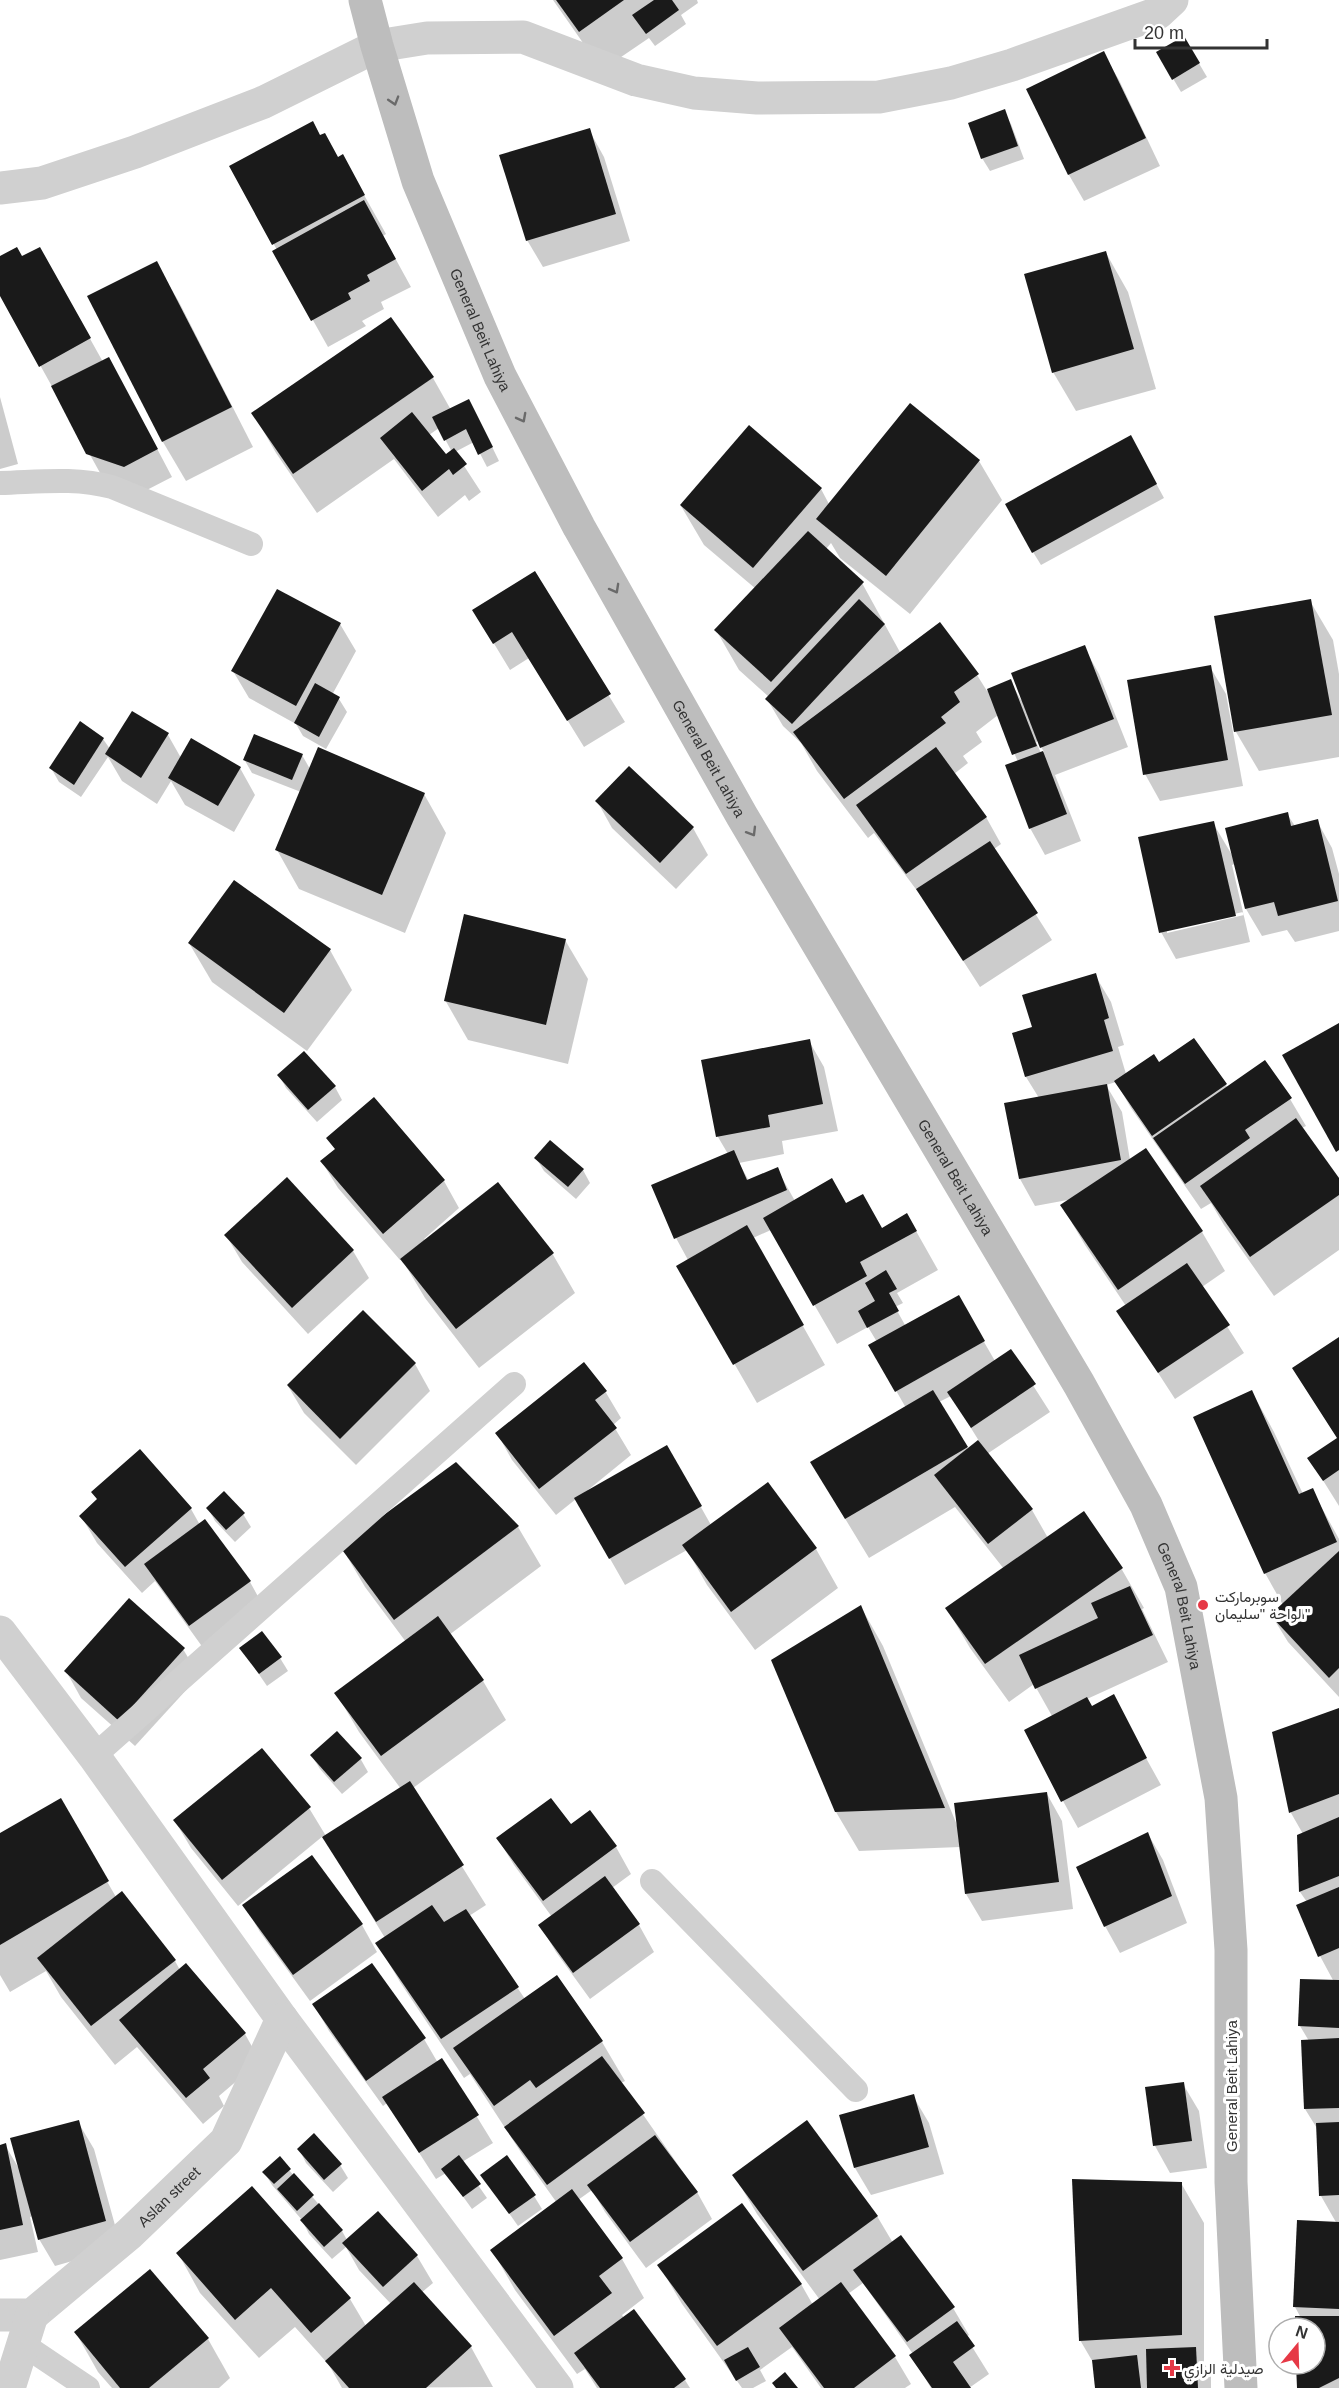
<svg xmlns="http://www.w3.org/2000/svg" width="1339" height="2388" font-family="Arial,Vazirmatn,sans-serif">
	<rect width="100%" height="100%" fill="#fff"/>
	<!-- shadow -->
	<g fill="#0003" fill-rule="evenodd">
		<polygon points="553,0 697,0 698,3 681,15 686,24 655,46 649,38 602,70"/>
		<polygon points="1184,38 1207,77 1181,92 1158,53"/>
		<polygon points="1103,53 1119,80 1160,166 1084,201 1069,175 1028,89"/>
		<polygon points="1004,111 1011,124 1024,159 990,171 982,158"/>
		<polygon points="589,130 604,157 630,241 543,267 527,240"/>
		<polygon points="320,136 338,159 342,156 386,234 383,236 411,287 381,302 384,309 362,321 366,326 328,347 274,251 277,250 231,167"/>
		<polygon points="1106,253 1128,292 1156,389 1076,411 1053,372"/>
		<polygon points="0,257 22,258 55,276 103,362 124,386 172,477 141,493 104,480 0,293"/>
		<polygon points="156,263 179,302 253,447 186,481 163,442 89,297"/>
		<path d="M433,378L451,410L476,414L499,461L487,467L474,442L455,452L481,492L469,501L465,495L438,517L394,459L317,513L276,453L253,413ZM439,428L452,452L446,457L429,435Z"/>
		<polygon points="0,397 18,464 0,469"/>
		<polygon points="1138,450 1164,498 1041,565 1033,552"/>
		<path d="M979,461L1002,500L910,614L840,558L831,543L826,549L862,583L901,654L977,675L987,691L1010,681L1021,700L1084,647L1099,674L1128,747L1055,775L1081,841L1045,855L1030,828L1018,762L998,715L976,732L982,742L963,756L968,763L954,774L986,817L1001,844L994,849L1052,940L980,987L924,900L874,833L868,838L817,771L801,743L783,726L767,699L769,697L739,670L716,630L756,589L704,545L681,506L821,489L829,504ZM1038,741L1044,752L1041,753L1036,742Z"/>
		<polygon points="534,574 625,722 584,747 529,658 510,670 490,637"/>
		<polygon points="1310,601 1333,640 1339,674 1339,757 1259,771 1236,732"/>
		<polygon points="340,624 356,651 332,695 339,699 347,712 326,749 303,736 296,724 249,698 233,671"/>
		<polygon points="1210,667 1226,694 1243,786 1160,801 1145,774"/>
		<polygon points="133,713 168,735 181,758 240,768 255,795 234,832 185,805 171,781 157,804 122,781 108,757 81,797 59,782 51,768 103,739 110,749"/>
		<polygon points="302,755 310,769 424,794 446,833 405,933 299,889 277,850 301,792 252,773 244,759"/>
		<polygon points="597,801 693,828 708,855 676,889 612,828"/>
		<path d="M1287,814L1295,826L1317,821L1332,848L1339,874V931L1295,942L1287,930L1262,936L1246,909L1235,864L1232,865L1250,942L1176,959L1161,932L1213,823L1232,855ZM1243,912L1244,915L1167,933V929Z"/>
		<polygon points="565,940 588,979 568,1064 468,1040 445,1000"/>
		<polygon points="189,943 330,950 352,990 307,1051 212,982"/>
		<polygon points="1095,975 1111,1002 1124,1045 1118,1047 1126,1074 1159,1064 1225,1084 1228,1088 1290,1099 1306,1126 1302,1128 1339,1181 1339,1250 1274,1296 1224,1225 1211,1203 1201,1209 1131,1108 1116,1082 1106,1085 1122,1112 1130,1160 1146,1150 1202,1232 1225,1271 1202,1287 1244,1353 1175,1399 1118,1311 1126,1306 1085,1245 1062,1206 1073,1199 1035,1206 1020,1179 1039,1098 1026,1077 1034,1029"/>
		<path d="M809,1041L824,1067L838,1131L782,1141L784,1154L739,1163L749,1181L777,1169L795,1201L846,1205L882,1230L907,1215L938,1270L897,1293L903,1303L895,1307L905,1325L958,1297L995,1361L1011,1351L1050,1412L987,1454L1032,1510L1048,1538L1121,1568L1144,1608L1142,1609L1168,1662L1087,1699L1092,1707L1126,1722L1161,1785L1078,1828L1063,1801L1052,1716L1034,1684L1009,1702L970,1648L947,1609L1004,1569L955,1507L869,1558L835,1502L906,1408L870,1345L877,1342L868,1327L837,1344L771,1230L753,1238L825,1365L757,1403L678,1266L688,1260L676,1238L728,1154L718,1137L703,1061ZM951,1396L979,1441L968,1450L939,1402Z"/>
		<polygon points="279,1075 335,1087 342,1100 317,1122 286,1088"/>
		<polygon points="374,1099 444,1181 459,1208 424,1239 426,1241 552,1253 575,1293 479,1368 425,1298 401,1258 400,1260 338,1188 322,1162 336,1150 328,1138"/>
		<polygon points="536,1158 583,1170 590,1183 576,1199 544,1171"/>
		<polygon points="287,1179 353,1251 369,1278 308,1334 242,1262 226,1235"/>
		<polygon points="363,1312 415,1364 430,1391 356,1465 304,1413 288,1386"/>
		<polygon points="1339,1339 1339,1506 1309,1458 1338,1439 1294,1369"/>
		<polygon points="605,1391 621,1418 613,1425 631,1455 588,1490 589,1491 667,1447 711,1525 816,1549 838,1588 755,1650 707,1585 687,1550 625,1585 576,1499 556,1515 512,1460 497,1433"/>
		<polygon points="1252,1392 1274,1432 1303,1494 1312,1490 1339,1539 1339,1697 1288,1642 1272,1616 1283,1605 1265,1573"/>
		<polygon points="140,1451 191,1509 200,1525 205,1521 250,1582 265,1609 206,1652 155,1581 142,1593 97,1543 81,1516 98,1501 93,1492"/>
		<polygon points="456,1464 518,1527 541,1566 449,1635 483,1681 506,1720 413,1788 486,1905 469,1916 525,1999 602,2042 625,2081 621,2083 697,2192 712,2219 646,2268 605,2212 592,2190 578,2200 622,2259 644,2298 622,2315 624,2318 685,2380 690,2388 597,2388 585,2369 577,2374 515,2290 492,2250 557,2203 522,2154 470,2074 464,2078 400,1982 377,1943 385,1938 323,1836 238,1906 191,1848 175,1821 309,1808 326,1836 401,1789 359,1732 336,1693 406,1642 365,1587 342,1548"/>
		<polygon points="208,1508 243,1514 251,1527 235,1542 215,1521"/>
		<polygon points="861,1607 883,1646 957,1825 1047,1794 1062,1821 1073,1909 982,1921 966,1894 960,1847 859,1851 836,1812"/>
		<polygon points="241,1648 280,1658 288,1671 267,1686"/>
		<polygon points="183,1649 199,1676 135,1746 81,1698 66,1671"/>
		<polygon points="1339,1710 1339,2388 1298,2388 1298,2364 1315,2364 1315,2328 1297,2328 1301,2318 1295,2307 1337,2224 1321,2196 1318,2130 1305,2109 1309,2041 1300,2026 1334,1982 1320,1956 1298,1906 1307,1902 1300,1892 1299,1836 1303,1834 1291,1813 1274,1733"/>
		<polygon points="312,1756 360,1758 368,1772 342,1794 320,1769"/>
		<polygon points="60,1800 116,1897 175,1961 180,1970 245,2034 260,2061 219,2096 224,2106 203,2124 137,2047 115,2065 61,1997 46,1971 10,1992 0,1975 0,1834"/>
		<polygon points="590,1812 616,1847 631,1874 612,1888 639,1925 654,1952 590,1999 556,1952 540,1925 552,1917 514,1865 498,1839 571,1826"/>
		<polygon points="1148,1834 1163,1860 1187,1923 1120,1953 1105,1926"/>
		<polygon points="311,1857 362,1925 377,1952 310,2001 260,1932 244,1905"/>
		<polygon points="314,2005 424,2039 438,2063 442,2060 493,2143 462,2162 487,2198 472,2209 446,2173 436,2179 387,2103 383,2106 329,2031"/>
		<polygon points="1183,2084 1199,2111 1207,2168 1170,2173 1155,2146"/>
		<polygon points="913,2096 929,2123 944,2174 871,2195 855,2168 841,2116"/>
		<polygon points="78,2122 94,2149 121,2247 55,2266 39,2239 33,2216 30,2217 38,2252 0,2260 0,2146 5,2145 18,2167"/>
		<polygon points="299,2149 340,2165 348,2178 333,2192 306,2163"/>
		<polygon points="289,2170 342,2231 347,2240 417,2256 433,2283 421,2293 471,2347 493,2387 342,2388 329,2365 295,2327 259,2358 200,2293 178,2253 251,2188 350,2299 366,2326 391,2304 359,2270 346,2247 332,2259 309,2234 302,2220 272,2185 264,2172"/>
		<polygon points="482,2175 534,2196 542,2209 518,2226"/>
		<polygon points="734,2175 877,2216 893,2243 953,2308 969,2335 966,2337 989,2374 969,2388 931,2388 911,2355 913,2354 863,2283 848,2294 895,2357 911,2384 905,2388 821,2388 792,2347 760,2370 766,2381 753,2388 742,2388 682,2304 659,2265 801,2284 813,2305 820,2300 757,2214"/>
		<polygon points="1181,2183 1204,2223 1204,2363 1211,2375 1211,2388 1097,2388 1094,2364 1080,2340"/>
		<polygon points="150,2271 208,2339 230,2378 219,2388 112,2388 98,2372 76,2333"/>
	</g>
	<!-- building -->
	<g fill="#1a1a1a">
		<polygon points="556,0 624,0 579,32"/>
		<polygon points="654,0 672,0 679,10 646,34 632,15"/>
		<polygon points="1184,36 1200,63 1172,80 1156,52"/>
		<polygon points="1104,51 1146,138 1068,175 1026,89"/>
		<polygon points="1005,109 1018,146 981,159 968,123"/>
		<polygon points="313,121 320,135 325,133 338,157 343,154 365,195 272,245 229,166"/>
		<polygon points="590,128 616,214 526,241 499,155"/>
		<polygon points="364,200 396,259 367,275 370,281 348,293 351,299 311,321 272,251"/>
		<polygon points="17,247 22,256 40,247 91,338 39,367 0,296 0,256"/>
		<polygon points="1106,251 1134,349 1052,373 1024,274"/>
		<polygon points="157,261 232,407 162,442 87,296"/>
		<polygon points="391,317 434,377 293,474 251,413"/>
		<polygon points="109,357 158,449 124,467 86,454 51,386"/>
		<polygon points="469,399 493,447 478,455 466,429 444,441 432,417"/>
		<polygon points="910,403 980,460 886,576 816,519"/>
		<polygon points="412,412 446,454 454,448 467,464 453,475 449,469 422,491 380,438"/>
		<polygon points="749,425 822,488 753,568 680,505"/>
		<polygon points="1131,435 1157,484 1032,553 1005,504"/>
		<polygon points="808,531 864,582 771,682 714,630"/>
		<polygon points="535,571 611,694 567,721 512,632 493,644 472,610"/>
		<polygon points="277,589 341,623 296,706 231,671"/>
		<polygon points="859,599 885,624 792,724 765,699"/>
		<polygon points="1311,599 1332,715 1234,732 1214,616"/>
		<polygon points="940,622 979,674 954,692 960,702 941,717 946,723 844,799 793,732"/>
		<polygon points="1085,645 1114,719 1040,748 1011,673"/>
		<polygon points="1211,665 1228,760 1143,775 1127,680"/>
		<polygon points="1011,679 1037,746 1012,755 987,689"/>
		<polygon points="315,683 340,697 319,737 294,723"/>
		<polygon points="132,711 169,733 141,778 105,754"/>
		<polygon points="80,721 104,738 74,785 49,768"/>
		<polygon points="254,734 303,754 292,780 243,760"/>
		<polygon points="191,738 241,767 218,806 168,778"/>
		<polygon points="318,747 425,793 382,895 275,850"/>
		<polygon points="936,747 987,817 906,874 856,805"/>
		<polygon points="1043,751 1067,814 1029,829 1005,765"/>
		<polygon points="629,766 694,827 660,863 595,801"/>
		<polygon points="1288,812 1291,826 1318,819 1338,901 1278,916 1274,902 1245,909 1225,828"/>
		<polygon points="1214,821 1236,916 1159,933 1138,837"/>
		<polygon points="990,841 1038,913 963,961 916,889"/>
		<polygon points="234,880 331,949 284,1013 188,943"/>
		<polygon points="464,914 566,939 546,1025 444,1001"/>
		<polygon points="1096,973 1109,1018 1104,1020 1113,1051 1025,1077 1012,1033 1032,1027 1022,995"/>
		<polygon points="1339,1023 1339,1150 1336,1152 1282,1055"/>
		<polygon points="1194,1038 1227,1084 1152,1136 1114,1081 1154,1054 1159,1062"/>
		<polygon points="810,1039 823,1104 768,1115 770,1127 716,1137 701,1060"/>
		<polygon points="304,1051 336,1086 308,1110 277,1075"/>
		<polygon points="1265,1060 1292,1098 1245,1130 1250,1138 1185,1184 1153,1138"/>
		<polygon points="1107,1084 1121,1160 1019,1179 1004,1103"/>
		<polygon points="374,1097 445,1180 383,1234 320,1161 335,1149 326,1138"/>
		<polygon points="1296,1118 1339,1178 1339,1195 1250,1257 1200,1186"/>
		<polygon points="550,1140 584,1169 568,1187 534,1158"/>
		<polygon points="1146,1148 1203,1231 1118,1290 1060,1205"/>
		<polygon points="734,1150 747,1180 778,1167 787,1190 674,1239 651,1185"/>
		<polygon points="287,1177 354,1250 292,1308 224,1235"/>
		<polygon points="832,1178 846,1203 863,1194 882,1228 907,1213 917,1231 860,1262 867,1276 813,1306 763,1218"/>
		<polygon points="498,1182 554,1253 456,1329 400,1259"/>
		<polygon points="747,1225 804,1325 733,1365 676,1266"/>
		<polygon points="1187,1263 1230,1325 1158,1373 1116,1311"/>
		<polygon points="886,1270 897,1289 889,1293 899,1311 867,1328 858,1311 875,1301 865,1283"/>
		<polygon points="959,1295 985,1341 895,1392 868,1345"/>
		<polygon points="363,1310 416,1363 340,1439 287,1385"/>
		<polygon points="1339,1337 1339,1470 1323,1481 1307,1458 1337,1438 1292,1368"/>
		<polygon points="1011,1349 1036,1384 971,1428 947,1392"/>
		<polygon points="584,1362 607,1391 595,1400 617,1428 539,1489 495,1433"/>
		<polygon points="933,1390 968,1447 845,1519 810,1462"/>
		<polygon points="1252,1390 1299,1494 1313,1488 1337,1542 1264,1574 1193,1417"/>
		<polygon points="978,1440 1033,1509 988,1544 934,1475"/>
		<polygon points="667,1445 702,1506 609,1559 574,1498"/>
		<polygon points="140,1449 192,1508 125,1567 79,1516 97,1499 91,1492"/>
		<polygon points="456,1462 519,1526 394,1620 340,1547"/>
		<polygon points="768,1482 817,1548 731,1612 682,1545"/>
		<polygon points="224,1491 245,1513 226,1530 206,1508"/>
		<polygon points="1084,1511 1123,1568 985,1664 945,1608"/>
		<polygon points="205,1519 251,1581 189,1626 144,1564"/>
		<polygon points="1339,1551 1339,1668 1329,1678 1270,1615"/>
		<polygon points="1130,1586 1153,1635 1035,1689 1019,1655 1098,1618 1091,1603"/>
		<polygon points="129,1598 185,1648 119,1721 64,1671"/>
		<polygon points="861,1605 945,1808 835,1812 771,1660"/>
		<polygon points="438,1616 484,1680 381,1756 334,1693"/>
		<polygon points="262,1631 282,1657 259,1674 239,1648"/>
		<polygon points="1114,1694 1147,1758 1061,1802 1024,1730 1087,1697 1092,1706"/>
		<polygon points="1339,1708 1339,1794 1289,1813 1272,1732"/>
		<polygon points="337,1731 362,1758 334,1782 310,1755"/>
		<polygon points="262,1748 311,1807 222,1880 173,1820"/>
		<polygon points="410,1781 464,1865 376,1922 322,1837"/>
		<polygon points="1047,1792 1059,1882 965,1894 954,1803"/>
		<polygon points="61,1798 109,1881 0,1945 0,1833"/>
		<polygon points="551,1798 571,1824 590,1810 617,1846 543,1901 496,1838"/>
		<polygon points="1339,1817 1339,1876 1299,1892 1297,1835"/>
		<polygon points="1148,1832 1172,1896 1104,1927 1076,1867"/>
		<polygon points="312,1855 363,1924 293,1975 242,1905"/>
		<polygon points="605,1876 640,1924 573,1973 538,1925"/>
		<polygon points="1339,1887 1339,1948 1318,1957 1296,1905"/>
		<polygon points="122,1891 176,1960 91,2026 37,1958"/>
		<polygon points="432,1905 444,1922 466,1909 519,1987 441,2039 375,1943"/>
		<polygon points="186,1963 246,2033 203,2069 210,2078 186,2098 119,2020"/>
		<polygon points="372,1963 426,2038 366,2081 312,2004"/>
		<polygon points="557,1975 603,2041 536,2088 530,2080 494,2106 453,2048"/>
		<polygon points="1300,1979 1339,1980 1339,2028 1298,2026"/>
		<polygon points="1339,2038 1339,2108 1304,2109 1301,2040"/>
		<polygon points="602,2056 645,2113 547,2185 504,2127"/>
		<polygon points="442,2058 479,2115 419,2153 382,2097"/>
		<polygon points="1184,2082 1192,2141 1153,2146 1145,2087"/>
		<polygon points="914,2094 929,2147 854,2168 839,2115"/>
		<polygon points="79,2120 106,2221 38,2240 10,2138"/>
		<polygon points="807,2120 878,2216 803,2271 732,2175"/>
		<polygon points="1339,2122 1339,2195 1319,2196 1316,2123"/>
		<polygon points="314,2133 342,2164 324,2180 297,2149"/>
		<polygon points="655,2135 698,2192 630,2242 587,2185"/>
		<polygon points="6,2143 23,2225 0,2230 0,2145"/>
		<polygon points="459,2155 481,2184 463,2197 441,2169"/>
		<polygon points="507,2155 536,2195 509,2214 480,2175"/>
		<polygon points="280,2156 291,2169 274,2184 262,2172"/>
		<polygon points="294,2173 314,2195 297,2211 277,2189"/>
		<polygon points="1072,2179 1182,2182 1182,2335 1079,2341"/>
		<polygon points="252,2186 351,2298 311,2333 271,2288 235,2320 176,2253"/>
		<polygon points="572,2189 623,2258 599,2276 612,2293 554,2336 490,2250"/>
		<polygon points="319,2203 343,2230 324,2247 300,2220"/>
		<polygon points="742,2203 802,2284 717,2346 657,2265"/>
		<polygon points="378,2211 418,2255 383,2287 342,2243"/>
		<polygon points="1297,2220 1339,2222 1339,2309 1293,2307"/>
		<polygon points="901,2235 955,2307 907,2342 853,2270"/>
		<polygon points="150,2269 209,2338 149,2388 120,2388 74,2332"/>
		<polygon points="414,2282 472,2346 426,2388 349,2388 325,2361"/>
		<polygon points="841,2282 896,2356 854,2388 824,2388 779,2328"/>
		<polygon points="634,2309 686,2379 674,2388 600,2388 574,2353"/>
		<polygon points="1295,2316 1339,2316 1339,2378 1319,2388 1297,2388 1296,2364 1315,2364 1315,2328 1296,2328"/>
		<polygon points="957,2321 975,2346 953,2362 971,2388 932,2388 909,2355"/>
		<polygon points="748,2347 760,2367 736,2381 724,2360"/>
		<polygon points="1196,2347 1198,2388 1147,2388 1146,2349"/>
		<polygon points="1137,2355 1141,2388 1095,2388 1092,2360"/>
		<polygon points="785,2372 798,2388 776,2388 772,2383"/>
	</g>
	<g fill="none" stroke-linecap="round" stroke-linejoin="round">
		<!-- lane -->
		<g stroke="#d0d0d0" stroke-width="24">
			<path d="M0,483C39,482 74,477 112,487L251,544"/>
			<polyline points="94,1756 514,1384"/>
			<polyline points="652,1881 856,2090"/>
			<polyline points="24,2345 88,2388"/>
		</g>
		<!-- street -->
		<g stroke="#d0d0d0" stroke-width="33">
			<polyline points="0,188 42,183 135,152 264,102 377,46 427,38 523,37 636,80 694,93 757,98 879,97 951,83 1012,65 1158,13 1172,0"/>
			<polyline points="0,1632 94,1756 282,2019 557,2388"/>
			<path id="s1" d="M0,2315H32L129,2234L226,2141L282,2019"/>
			<polyline points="9,2388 32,2315"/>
		</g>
		<!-- secondary -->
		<path stroke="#bdbdbd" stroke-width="33" id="s2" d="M365,0L377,46L418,181L500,376L579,527L742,816L1079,1384L1146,1505L1181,1587L1221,1798L1231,1950V2182L1241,2388"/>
	</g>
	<!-- one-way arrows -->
	<defs><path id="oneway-chevron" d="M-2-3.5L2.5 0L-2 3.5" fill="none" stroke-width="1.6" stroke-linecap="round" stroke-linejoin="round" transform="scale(1.5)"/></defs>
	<g stroke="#6a6a6a">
		<use href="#oneway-chevron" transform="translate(394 101) rotate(73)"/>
		<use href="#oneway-chevron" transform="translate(522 418) rotate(62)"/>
		<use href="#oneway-chevron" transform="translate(615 589) rotate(61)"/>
		<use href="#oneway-chevron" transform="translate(752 832) rotate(59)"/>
	</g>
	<!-- markers -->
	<g fill="#e63946" stroke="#fff" stroke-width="2">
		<circle cx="1203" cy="1605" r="6"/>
		<path d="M1169 2359h6v6h6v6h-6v6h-6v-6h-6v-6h6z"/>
	</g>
	<g text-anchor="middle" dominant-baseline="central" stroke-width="6" stroke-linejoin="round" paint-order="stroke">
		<!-- street labels -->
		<g font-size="15" fill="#333" stroke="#fff">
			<text stroke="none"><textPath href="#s2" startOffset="350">General Beit Lahiya</textPath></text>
			<text stroke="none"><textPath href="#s2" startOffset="836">General Beit Lahiya</textPath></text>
			<text stroke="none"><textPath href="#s2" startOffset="1322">General Beit Lahiya</textPath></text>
			<text stroke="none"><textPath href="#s2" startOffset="1808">General Beit Lahiya</textPath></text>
			<text transform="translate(1231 2086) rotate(-90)">General Beit Lahiya</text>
			<text stroke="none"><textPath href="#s1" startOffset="213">Aslan street</textPath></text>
		</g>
		<!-- poi labels -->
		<g font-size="15" fill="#333" stroke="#fff" text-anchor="start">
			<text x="1215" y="1596">سوبرماركت<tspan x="1215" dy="17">الواحة "سليمان"</tspan></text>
			<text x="1184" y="2368">صيدلية الرازي</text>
		</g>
	</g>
	<!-- north arrow -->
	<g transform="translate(1297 2346) rotate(19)"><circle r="28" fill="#ffffff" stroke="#adadad" stroke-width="1.5"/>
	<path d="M0-4.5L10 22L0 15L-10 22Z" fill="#e63946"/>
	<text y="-9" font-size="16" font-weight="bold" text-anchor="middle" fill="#333333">N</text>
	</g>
	<!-- scale -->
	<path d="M1135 39v9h132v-9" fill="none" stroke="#333333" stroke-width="3"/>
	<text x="1144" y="39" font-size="18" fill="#333333" stroke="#ffffff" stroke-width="4.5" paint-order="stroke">20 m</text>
</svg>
